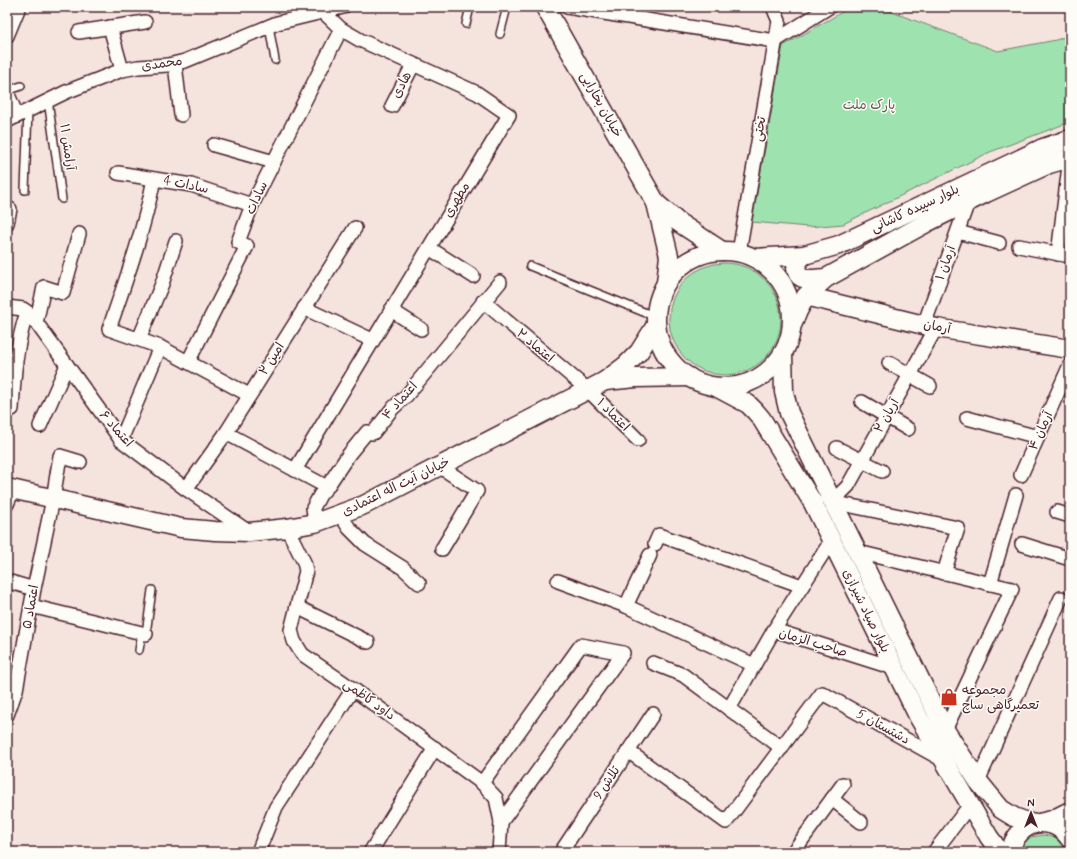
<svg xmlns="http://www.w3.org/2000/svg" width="1077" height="859" font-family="Mynerve,'Playpen Sans Arabic',sans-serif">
	<rect width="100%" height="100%" fill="#f5e3de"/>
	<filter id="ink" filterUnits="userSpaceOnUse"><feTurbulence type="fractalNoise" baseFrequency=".025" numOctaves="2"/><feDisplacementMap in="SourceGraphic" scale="8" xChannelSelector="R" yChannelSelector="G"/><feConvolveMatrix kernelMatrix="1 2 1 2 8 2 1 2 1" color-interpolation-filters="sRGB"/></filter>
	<g filter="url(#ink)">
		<!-- green -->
		<g fill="#9ee3af" stroke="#74816d">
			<polygon points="851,7 878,7 998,51 1056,40 1070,35 1070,122 990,152 843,224 808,227 752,222 783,46"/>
			<circle cx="725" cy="319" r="56"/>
			<path d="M1044,835C1054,837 1063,840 1065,852H1021L1023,845L1030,837Z"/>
		</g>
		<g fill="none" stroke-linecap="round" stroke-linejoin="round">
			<!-- lane casing -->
			<g stroke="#4a1f2b" stroke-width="10">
				<g id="lane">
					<polyline points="466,24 470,7"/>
					<polyline points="269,26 275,60"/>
					<polyline points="500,34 507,7"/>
					<polyline points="7,91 21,86"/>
					<polyline points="48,100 62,199"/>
					<polyline points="25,190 28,110"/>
					<polyline points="530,266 656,317"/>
					<polyline points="146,634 152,590"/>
					<polyline points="139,650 142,633"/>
				</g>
			</g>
			<!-- street casing -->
			<g stroke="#4a1f2b" stroke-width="16">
				<g id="street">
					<polyline points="567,7 775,41 829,7"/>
					<polyline points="110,27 122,70"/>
					<polyline points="79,32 145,22"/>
					<polyline points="7,36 19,7"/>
					<polyline points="175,64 181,115"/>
					<polyline points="7,92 17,116"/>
					<polyline points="392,106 413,65"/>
					<polyline points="7,121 66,92 122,70 138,67 168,65 185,61 277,23 343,7"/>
					<polyline points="214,145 274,162"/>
					<polyline points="118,173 191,185 252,205"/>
					<path d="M154,179C144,230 126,280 109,329L160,347L249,395"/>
					<polyline points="7,223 10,209"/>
					<polyline points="958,232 999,243"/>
					<polyline points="1019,246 1070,256"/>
					<polyline points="429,248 473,276"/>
					<polyline points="739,252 779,21 773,7"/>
					<polyline points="1058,254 1070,158"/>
					<polyline points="483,301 588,390 638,440"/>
					<polyline points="7,307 23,309 30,314 121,440 186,489 249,532"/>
					<polyline points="304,308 372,340"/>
					<polyline points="391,310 421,329"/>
					<polyline points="36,323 44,287 63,293 79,234"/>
					<polyline points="924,325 968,202"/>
					<polyline points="139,339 162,284 176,241"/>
					<polyline points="188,362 247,246 238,242 252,205 341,29"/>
					<polyline points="889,363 930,386"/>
					<polyline points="862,402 908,429"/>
					<path d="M12,409C14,375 16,345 27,312"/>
					<polyline points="967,418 1038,437"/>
					<polyline points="40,426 67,365"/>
					<polyline points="226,433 327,487"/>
					<polyline points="121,440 160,347"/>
					<polyline points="837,448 882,471"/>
					<polyline points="439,466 477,491 442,549"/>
					<polyline points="295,470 509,115 477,93 360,40 341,29 318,7"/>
					<polyline points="1021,475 1070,365"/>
					<polyline points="186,489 226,433 355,228"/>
					<polyline points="832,502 848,486 936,328"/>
					<polyline points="832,502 958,528 944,573"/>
					<polyline points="7,504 13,490"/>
					<polyline points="1057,512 1070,516"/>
					<polyline points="340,514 349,528 365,544 403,568 419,583"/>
					<polyline points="315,523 313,508 320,495 327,487 349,454 367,432 373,433 392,409 406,396 500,282"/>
					<polyline points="287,528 304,562 306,571 291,630 294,641 302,654 353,689 482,783 496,798 501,822 499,852"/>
					<polyline points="655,544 659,535 802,586"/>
					<polyline points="1022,544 1070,559"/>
					<polyline points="858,552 1012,589 945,730"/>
					<polyline points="650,555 626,606 754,665"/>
					<polyline points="7,581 34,589"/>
					<polyline points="558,581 626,606"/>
					<polyline points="990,584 1016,495"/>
					<polyline points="31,606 146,634"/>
					<polyline points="297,607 368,642"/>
					<polyline points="774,630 831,541"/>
					<polyline points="653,663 683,675 782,748"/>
					<polyline points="729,709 774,630 894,668"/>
					<polyline points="7,715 16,690 34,589 53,499 60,456 80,462"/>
					<polyline points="628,751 726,822 822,693 943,760"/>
					<polyline points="978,781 1061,598"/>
					<polyline points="482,783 581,645 623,653 501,822"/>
					<polyline points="832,799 861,822"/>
					<polyline points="371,851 435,748"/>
					<polyline points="258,852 276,807 353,689"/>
					<polyline points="561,852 653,714"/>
					<polyline points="793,852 843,784"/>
					<polyline points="934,852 970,805"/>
				</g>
			</g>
			<!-- secondary casing -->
			<g stroke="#4a1f2b" stroke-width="21">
				<g id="secondary">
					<polyline points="545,7 656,203 669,256 666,283"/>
					<polyline points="656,203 678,222 722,251"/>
					<circle cx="724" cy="319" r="68"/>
					<path d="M804,255C799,260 794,265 797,272C800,283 817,278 826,278"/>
					<polyline points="755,258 804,255 839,245 1043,148 1070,139"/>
					<polyline points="806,296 936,328 1070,349"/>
					<polyline points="793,323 798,311 806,296 826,278 928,222 986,193 1049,164 1070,158"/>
					<polyline points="656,325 639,352 625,366 605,381 636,378 689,377"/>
					<polyline points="783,354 784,392 789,413 945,730 978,781 1001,809 1014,817 1033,824"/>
					<polyline points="716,387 748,404 755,411 761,418 813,503 919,718 989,837 1000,852"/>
					<polyline points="7,488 181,528 215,531 249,532 287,528 315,523 364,505 605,381"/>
					<polyline points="1039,823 1052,820 1070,811"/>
					<path d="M1010,852C1017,821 1051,812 1070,839"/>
				</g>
			</g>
			<!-- lane -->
			<use href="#lane" stroke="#fdfcf7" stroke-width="7"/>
			<!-- street -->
			<use href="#street" stroke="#fdfcf7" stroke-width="13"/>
			<!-- secondary -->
			<use href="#secondary" stroke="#fdfcf7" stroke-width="18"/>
		</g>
	</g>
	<!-- icons -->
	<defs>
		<g id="shop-bare" transform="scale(1.38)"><path d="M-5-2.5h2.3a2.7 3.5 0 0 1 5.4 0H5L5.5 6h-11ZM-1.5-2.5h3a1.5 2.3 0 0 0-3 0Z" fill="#c8321e" stroke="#fdfcf7" stroke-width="2.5" paint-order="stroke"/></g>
	</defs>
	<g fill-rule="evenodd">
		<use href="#shop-bare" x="949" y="697"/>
	</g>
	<g text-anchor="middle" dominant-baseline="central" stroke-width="3" stroke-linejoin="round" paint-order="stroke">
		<!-- street labels -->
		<g font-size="13" fill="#4a1f2b" stroke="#fdfcf7">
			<text transform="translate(162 64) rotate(-8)">محمدی</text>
			<text transform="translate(402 85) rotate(-62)">هادی</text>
			<text transform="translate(601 105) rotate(61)">خیابان بخارایی</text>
			<text transform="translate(760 129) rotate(-80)">تختی</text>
			<text transform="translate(67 147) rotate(82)">آرامش ۱۱</text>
			<text transform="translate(186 185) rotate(12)">سادات 4</text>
			<text transform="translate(257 198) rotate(-65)">سادات</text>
			<text transform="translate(457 200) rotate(-59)">مطهری</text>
			<text transform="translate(915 209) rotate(-25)">بلوار سپیده کاشانی</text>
			<text transform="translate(946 263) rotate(-70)">آرمان ۱</text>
			<text transform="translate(937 327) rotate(11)">آرمان</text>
			<text transform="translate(535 346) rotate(40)">اعتماد ۲</text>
			<text transform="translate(272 359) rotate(-58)">امین ۲</text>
			<text transform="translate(400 401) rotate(-48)">اعتماد ۴</text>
			<text transform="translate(613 415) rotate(45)">اعتماد ۱</text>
			<text transform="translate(887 416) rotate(-61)">آریان ۲</text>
			<text transform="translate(116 429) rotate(49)">اعتماد ۶</text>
			<text transform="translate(1041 431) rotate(-66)">آرمان ۴</text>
			<text transform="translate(396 487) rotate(-26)">خیابان آیت اله اعتمادی</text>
			<text transform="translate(31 607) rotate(-80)">اعتماد ۵</text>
			<text transform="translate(866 611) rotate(64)">بلوار صیاد شیرازی</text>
			<text transform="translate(813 643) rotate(17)">صاحب الزمان</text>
			<text transform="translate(369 700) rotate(36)">داود کاظمی</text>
			<text transform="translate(883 727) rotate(29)">دشتستان 5</text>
			<text transform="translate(607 783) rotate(-56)">تلاش 9</text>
		</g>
		<!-- park labels -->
		<g font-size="13" fill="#635a53" stroke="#fdfcf7">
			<text x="869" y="105">پارک ملت</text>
		</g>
		<!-- poi labels -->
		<g font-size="13" fill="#4a1f2b" stroke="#fdfcf7" text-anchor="start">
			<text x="962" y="690">مجموعه<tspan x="962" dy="15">تعمیرگاهی ساچ</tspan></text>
		</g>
	</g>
	<!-- margin -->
	<rect width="1077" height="859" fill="none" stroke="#fdfcf7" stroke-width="24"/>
	<rect x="12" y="12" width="1053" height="835" fill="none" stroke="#4a1f2b" stroke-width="1.5" filter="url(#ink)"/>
	<!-- north arrow -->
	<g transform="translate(1031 813)" stroke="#fdfcf7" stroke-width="3" paint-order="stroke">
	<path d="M0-3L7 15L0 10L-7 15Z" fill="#4a1f2b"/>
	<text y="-6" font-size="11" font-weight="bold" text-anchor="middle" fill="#4a1f2b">N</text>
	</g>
</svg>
